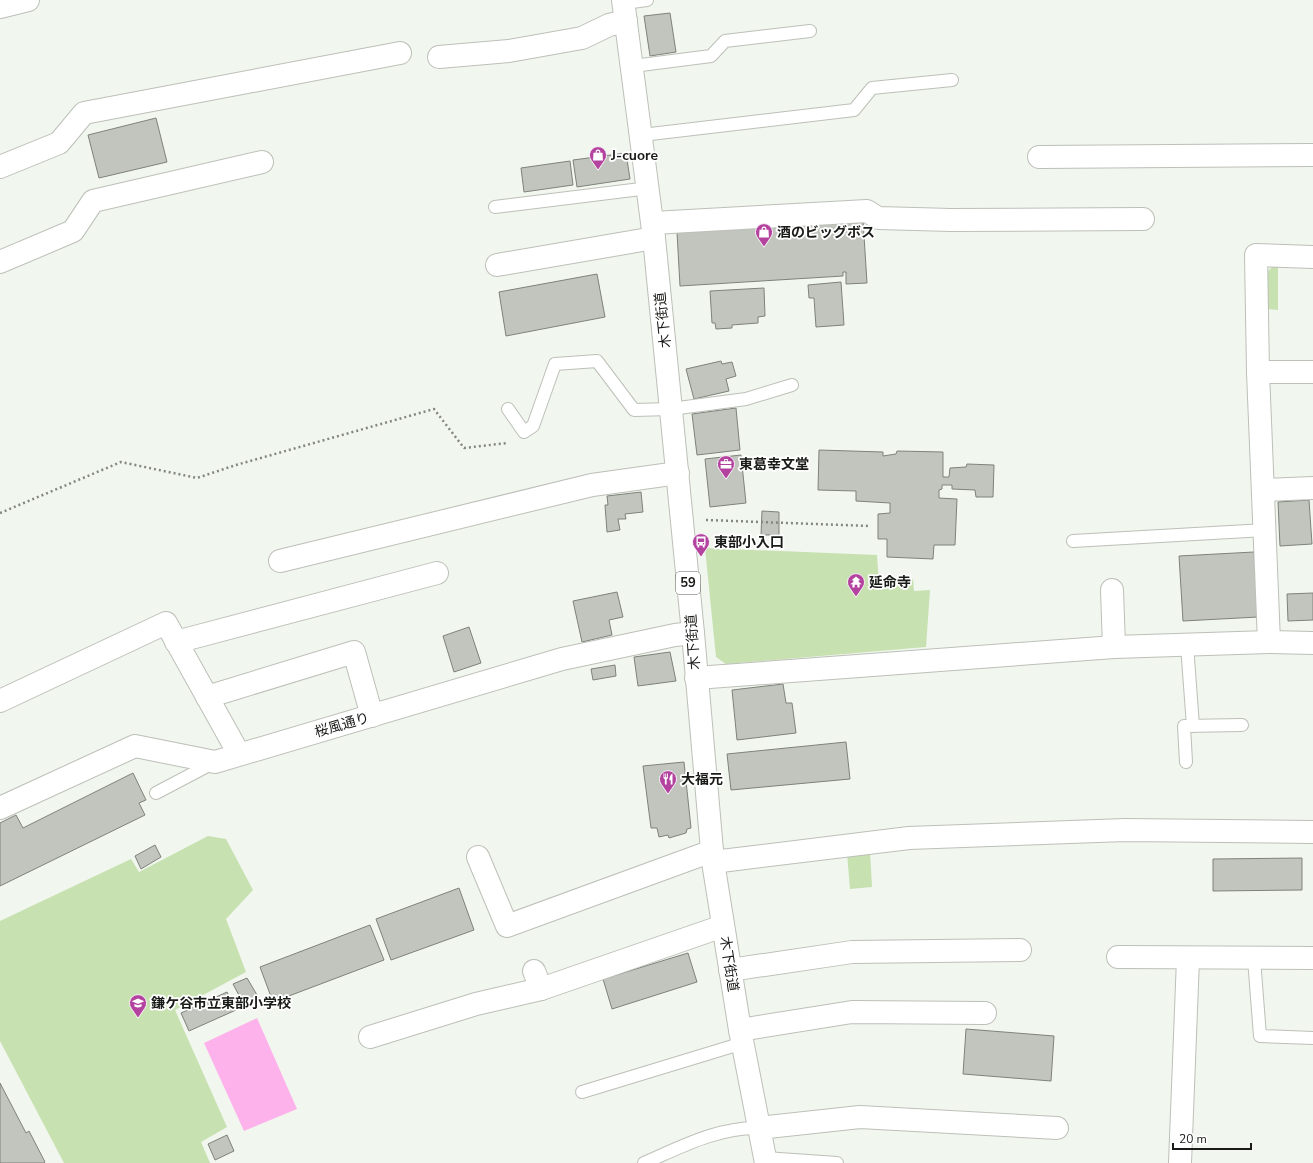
<svg xmlns="http://www.w3.org/2000/svg" width="1313" height="1163" font-family="'Nunito Sans','Noto Sans JP',sans-serif">
	<rect width="100%" height="100%" fill="#f1f6ee"/>
	<!-- green -->
	<g fill="#c7e1b1">
		<polygon points="1273,266 1278,266 1278,310 1268,309 1267,272"/>
		<polygon points="705,548 877,555 879,583 913,579 914,591 930,590 926,647 726,664 716,657"/>
		<polygon points="208,836 226,839 253,890 226,919 246,972 175,1010 227,1127 201,1142 210,1163 64,1163 0,1041 0,921 131,859 139,872"/>
		<polygon points="870,851 872,887 850,889 847,853"/>
	</g>
	<!-- water -->
	<polygon fill="#feb2ec" points="257,1018 297,1109 244,1131 204,1043"/>
	<!-- building -->
	<g fill="#c1c5be" stroke="#7e827b">
		<polygon points="670,13 676,52 650,56 644,16"/>
		<polygon points="156,118 167,162 99,178 88,135"/>
		<polygon points="626,153 630,179 577,187 573,160"/>
		<polygon points="570,161 573,185 524,192 521,168"/>
		<polygon points="863,220 867,283 846,284 846,272 843,272 843,276 680,286 677,232"/>
		<polygon points="597,274 605,317 506,336 499,292"/>
		<polygon points="841,282 844,325 816,327 814,298 809,298 808,285"/>
		<polygon points="764,288 765,316 758,317 758,323 732,325 732,328 716,329 715,323 712,323 710,291"/>
		<polygon points="721,361 722,364 732,362 736,376 726,379 729,391 694,399 686,369"/>
		<polygon points="736,408 740,450 697,455 692,414"/>
		<polygon points="819,450 883,452 883,456 896,454 897,451 943,452 943,477 949,477 950,468 966,467 967,464 994,465 993,497 976,497 975,490 952,489 952,485 942,485 942,489 939,490 939,498 957,499 955,545 934,545 933,559 887,557 887,539 878,539 878,514 890,513 890,503 856,501 856,491 818,490"/>
		<polygon points="741,455 746,503 710,507 705,459"/>
		<polygon points="641,492 643,512 625,514 626,519 618,519 620,530 607,532 605,505 608,505 607,496"/>
		<polygon points="1309,500 1312,544 1280,546 1278,502"/>
		<polygon points="762,511 779,512 779,535 761,535"/>
		<polygon points="1254,552 1258,617 1183,621 1179,556"/>
		<polygon points="617,592 623,617 609,620 612,635 582,642 573,601"/>
		<polygon points="1313,593 1313,620 1288,621 1287,594"/>
		<polygon points="469,627 481,663 454,672 443,636"/>
		<polygon points="670,652 676,681 638,686 634,657"/>
		<polygon points="615,665 616,676 593,680 591,669"/>
		<polygon points="783,684 786,703 792,703 796,733 737,740 732,690"/>
		<polygon points="846,742 850,779 731,790 727,754"/>
		<polygon points="684,762 691,828 687,829 686,833 669,838 668,835 659,837 657,828 651,828 643,766"/>
		<polygon points="133,773 146,800 139,803 145,815 0,886 0,823 16,815 23,828"/>
		<polygon points="155,845 161,857 141,869 135,856"/>
		<polygon points="1302,858 1302,890 1213,891 1213,859"/>
		<polygon points="459,888 474,930 391,960 376,919"/>
		<polygon points="370,925 384,960 273,1002 260,967"/>
		<polygon points="688,953 697,982 612,1009 603,979"/>
		<polygon points="247,978 260,1000 252,1003 250,998 242,1001 233,984"/>
		<polygon points="227,992 236,1010 189,1031 181,1013"/>
		<polygon points="966,1029 1054,1036 1051,1081 963,1074"/>
		<polygon points="0,1083 26,1133 29,1131 45,1162 44,1163 0,1163"/>
		<polygon points="227,1135 234,1151 215,1160 208,1144"/>
	</g>
	<g fill="none" stroke-linecap="round" stroke-linejoin="round">
		<!-- service casing -->
		<g stroke="#bcc0b8" stroke-width="14">
			<g id="service">
				<polyline points="624,3 647,0"/>
				<polyline points="633,66 711,56 725,41 810,31"/>
				<polyline points="642,135 854,110 872,88 952,80"/>
				<polyline points="495,207 649,188"/>
				<polyline points="508,409 524,432 533,426 555,364 597,361 634,410 671,409 746,399 792,385"/>
				<polyline points="1073,541 1265,530"/>
				<polyline points="1187,645 1193,726"/>
				<polyline points="1186,762 1184,726 1242,725"/>
				<polyline points="156,793 213,763"/>
				<polyline points="1254,959 1260,1036 1313,1038"/>
				<polyline points="582,1092 743,1043"/>
				<polyline points="765,1158 837,1163"/>
				<path d="M644,1163C681,1147 718,1127 759,1128"/>
			</g>
		</g>
		<!-- minor casing -->
		<g stroke="#bcc0b8" stroke-width="24">
			<g id="minor">
				<polyline points="0,7 28,0"/>
				<polyline points="439,57 509,51 582,38 609,25 626,21"/>
				<polyline points="1039,157 1313,155"/>
				<polyline points="0,167 59,143 84,113 400,53"/>
				<polyline points="653,223 867,211 878,218 951,220 1143,219"/>
				<polyline points="0,262 73,231 93,201 262,162"/>
				<polyline points="497,265 654,238"/>
				<polyline points="1258,372 1313,372"/>
				<polyline points="1264,490 1313,488"/>
				<polyline points="280,561 592,485 678,473"/>
				<polyline points="1112,590 1114,647"/>
				<polyline points="176,642 437,573"/>
				<polyline points="1269,642 1258,372 1256,255 1313,257"/>
				<polyline points="696,678 1114,647 1269,642 1313,643"/>
				<polyline points="207,697 354,652 372,716"/>
				<polyline points="0,701 166,623 239,754"/>
				<polyline points="0,808 135,746 215,762 562,659 675,635 693,633"/>
				<polyline points="478,857 507,926 712,851"/>
				<polyline points="713,862 909,838 1125,830 1313,832"/>
				<polyline points="1118,957 1313,958"/>
				<polyline points="730,970 852,952 1020,950"/>
				<polyline points="534,971 541,989"/>
				<polyline points="740,1030 852,1012 985,1013"/>
				<polyline points="370,1037 476,1004 541,989 723,926"/>
				<polyline points="759,1128 860,1117 1057,1128"/>
				<polyline points="1180,1163 1188,959"/>
			</g>
		</g>
		<!-- primary casing -->
		<g stroke="#bcc0b8" stroke-width="24">
			<polyline id="primary" points="623,0 654,238 693,633 713,862 740,1030 766,1163"/>
		</g>
		<!-- path -->
		<g stroke="#838681" stroke-width="2.5" stroke-dasharray="2 3" stroke-linecap="butt">
			<polyline points="0,513 121,462 197,478 236,465 434,409 464,448 507,443"/>
			<polyline points="706,520 870,526"/>
		</g>
		<!-- service -->
		<use href="#service" stroke="#fff" stroke-width="12"/>
		<!-- minor -->
		<use href="#minor" stroke="#fff" stroke-width="22"/>
		<!-- primary -->
		<use href="#primary" stroke="#fff" stroke-width="22"/>
	</g>
	<!-- icons -->
	<defs>
		<g id="shop-pin" transform="scale(0.9)"><path d="M0 17L-7.5 6A9.5 9.5 0 1 1 7.5 6Z" fill="#b3439f" stroke="#fff"/><path d="M-5-2.5h2.3a2.7 3.5 0 0 1 5.4 0H5L5.5 6h-11ZM-1.5-2.5h3a1.5 2.3 0 0 0-3 0Z" fill="#fff"/></g>
		<g id="office-pin" transform="scale(0.9)"><path d="M0 17L-7.5 6A9.5 9.5 0 1 1 7.5 6Z" fill="#b3439f" stroke="#fff"/><path d="M-6-3h4V-5.5h4V-3h4V5H-6ZM-1-4.5V-3h2v-1.5ZM-6 0V1H6V0Z" fill="#fff"/></g>
		<g id="bus-pin" transform="scale(0.9)"><path d="M0 17L-7.5 6A9.5 9.5 0 1 1 7.5 6Z" fill="#b3439f" stroke="#fff"/><path d="M-5-6H5V4H4V6H2V4H-2V6H-4V4H-5ZM-3.5-4V0h7V-4ZM-3.5 1.2v1.5H-2V1.2ZM2 1.2v1.5H3.5V1.2Z" fill="#fff"/></g>
		<g id="temple-pin" transform="scale(0.9)"><path d="M0 17L-7.5 6A9.5 9.5 0 1 1 7.5 6Z" fill="#b3439f" stroke="#fff"/><path d="M0-6L5-2H3V0L6.5 2.5H4V6H1.5V3h-3V6H-4V2.5H-6.5L-3 0V-2H-5Z" fill="#fff"/></g>
		<g id="restaurant-pin" transform="scale(0.9)"><path d="M0 17L-7.5 6A9.5 9.5 0 1 1 7.5 6Z" fill="#b3439f" stroke="#fff"/><path d="M-5-6h1v4h1v-4h1v4h1v-4h1v5L-1.5 .5V6h-2V.5L-5-1ZM5-6V6H3V1.5H1.5Q1.5-4 5-6Z" fill="#fff"/></g>
		<g id="school-pin" transform="scale(0.9)"><path d="M0 17L-7.5 6A9.5 9.5 0 1 1 7.5 6Z" fill="#b3439f" stroke="#fff"/><path d="M0-5L7-2L0 1L-7-2ZM-4 1L0 2.5L4 1V4Q0 6-4 4Z" fill="#fff"/></g>
	</defs>
	<g fill-rule="evenodd">
		<use href="#shop-pin" x="598" y="155"/>
		<use href="#shop-pin" x="764" y="232"/>
		<use href="#office-pin" x="726" y="464"/>
		<use href="#bus-pin" x="701" y="542"/>
		<use href="#temple-pin" x="856" y="582"/>
		<use href="#restaurant-pin" x="668" y="779"/>
		<use href="#school-pin" x="138" y="1003"/>
	</g>
	<g text-anchor="middle" dominant-baseline="central" stroke-width="3.5" stroke-linejoin="round" paint-order="stroke">
		<!-- shield labels -->
		<rect fill="#fff" stroke="#5e5f5d" stroke-width="1" x="676" y="572" width="24" height="22" rx="3"/>
		<g font-size="13" font-weight="bold" fill="#191b18">
			<text x="688" y="583">59</text>
		</g>
		<!-- poi labels -->
		<g font-size="14" font-weight="bold" fill="#191b18" stroke="#fff" text-anchor="start">
			<text x="611" y="155">J-cuore</text>
			<text x="777" y="232">酒のビッグボス</text>
			<text x="739" y="464">東葛幸文堂</text>
			<text x="714" y="542">東部小入口</text>
			<text x="869" y="582">延命寺</text>
			<text x="681" y="779">大福元</text>
			<text x="151" y="1003">鎌ケ谷市立東部小学校</text>
		</g>
		<!-- street labels -->
		<g font-size="14" fill="#191b18" stroke="#fff">
			<text transform="translate(663 320) rotate(-96)">木下街道</text>
			<text transform="translate(693 642) rotate(-94)">木下街道</text>
			<text transform="translate(342 725) rotate(-16)">桜風通り</text>
			<text transform="translate(729 964) rotate(81)">木下街道</text>
		</g>
	</g>
	<!-- scale -->
	<path d="M1173 1143v6h78v-6" fill="none" stroke="#191b18" stroke-width="2"/>
	<text x="1179" y="1143" font-size="12" fill="#191b18" stroke="#ffffff" stroke-width="3" paint-order="stroke">20 m</text>
</svg>
